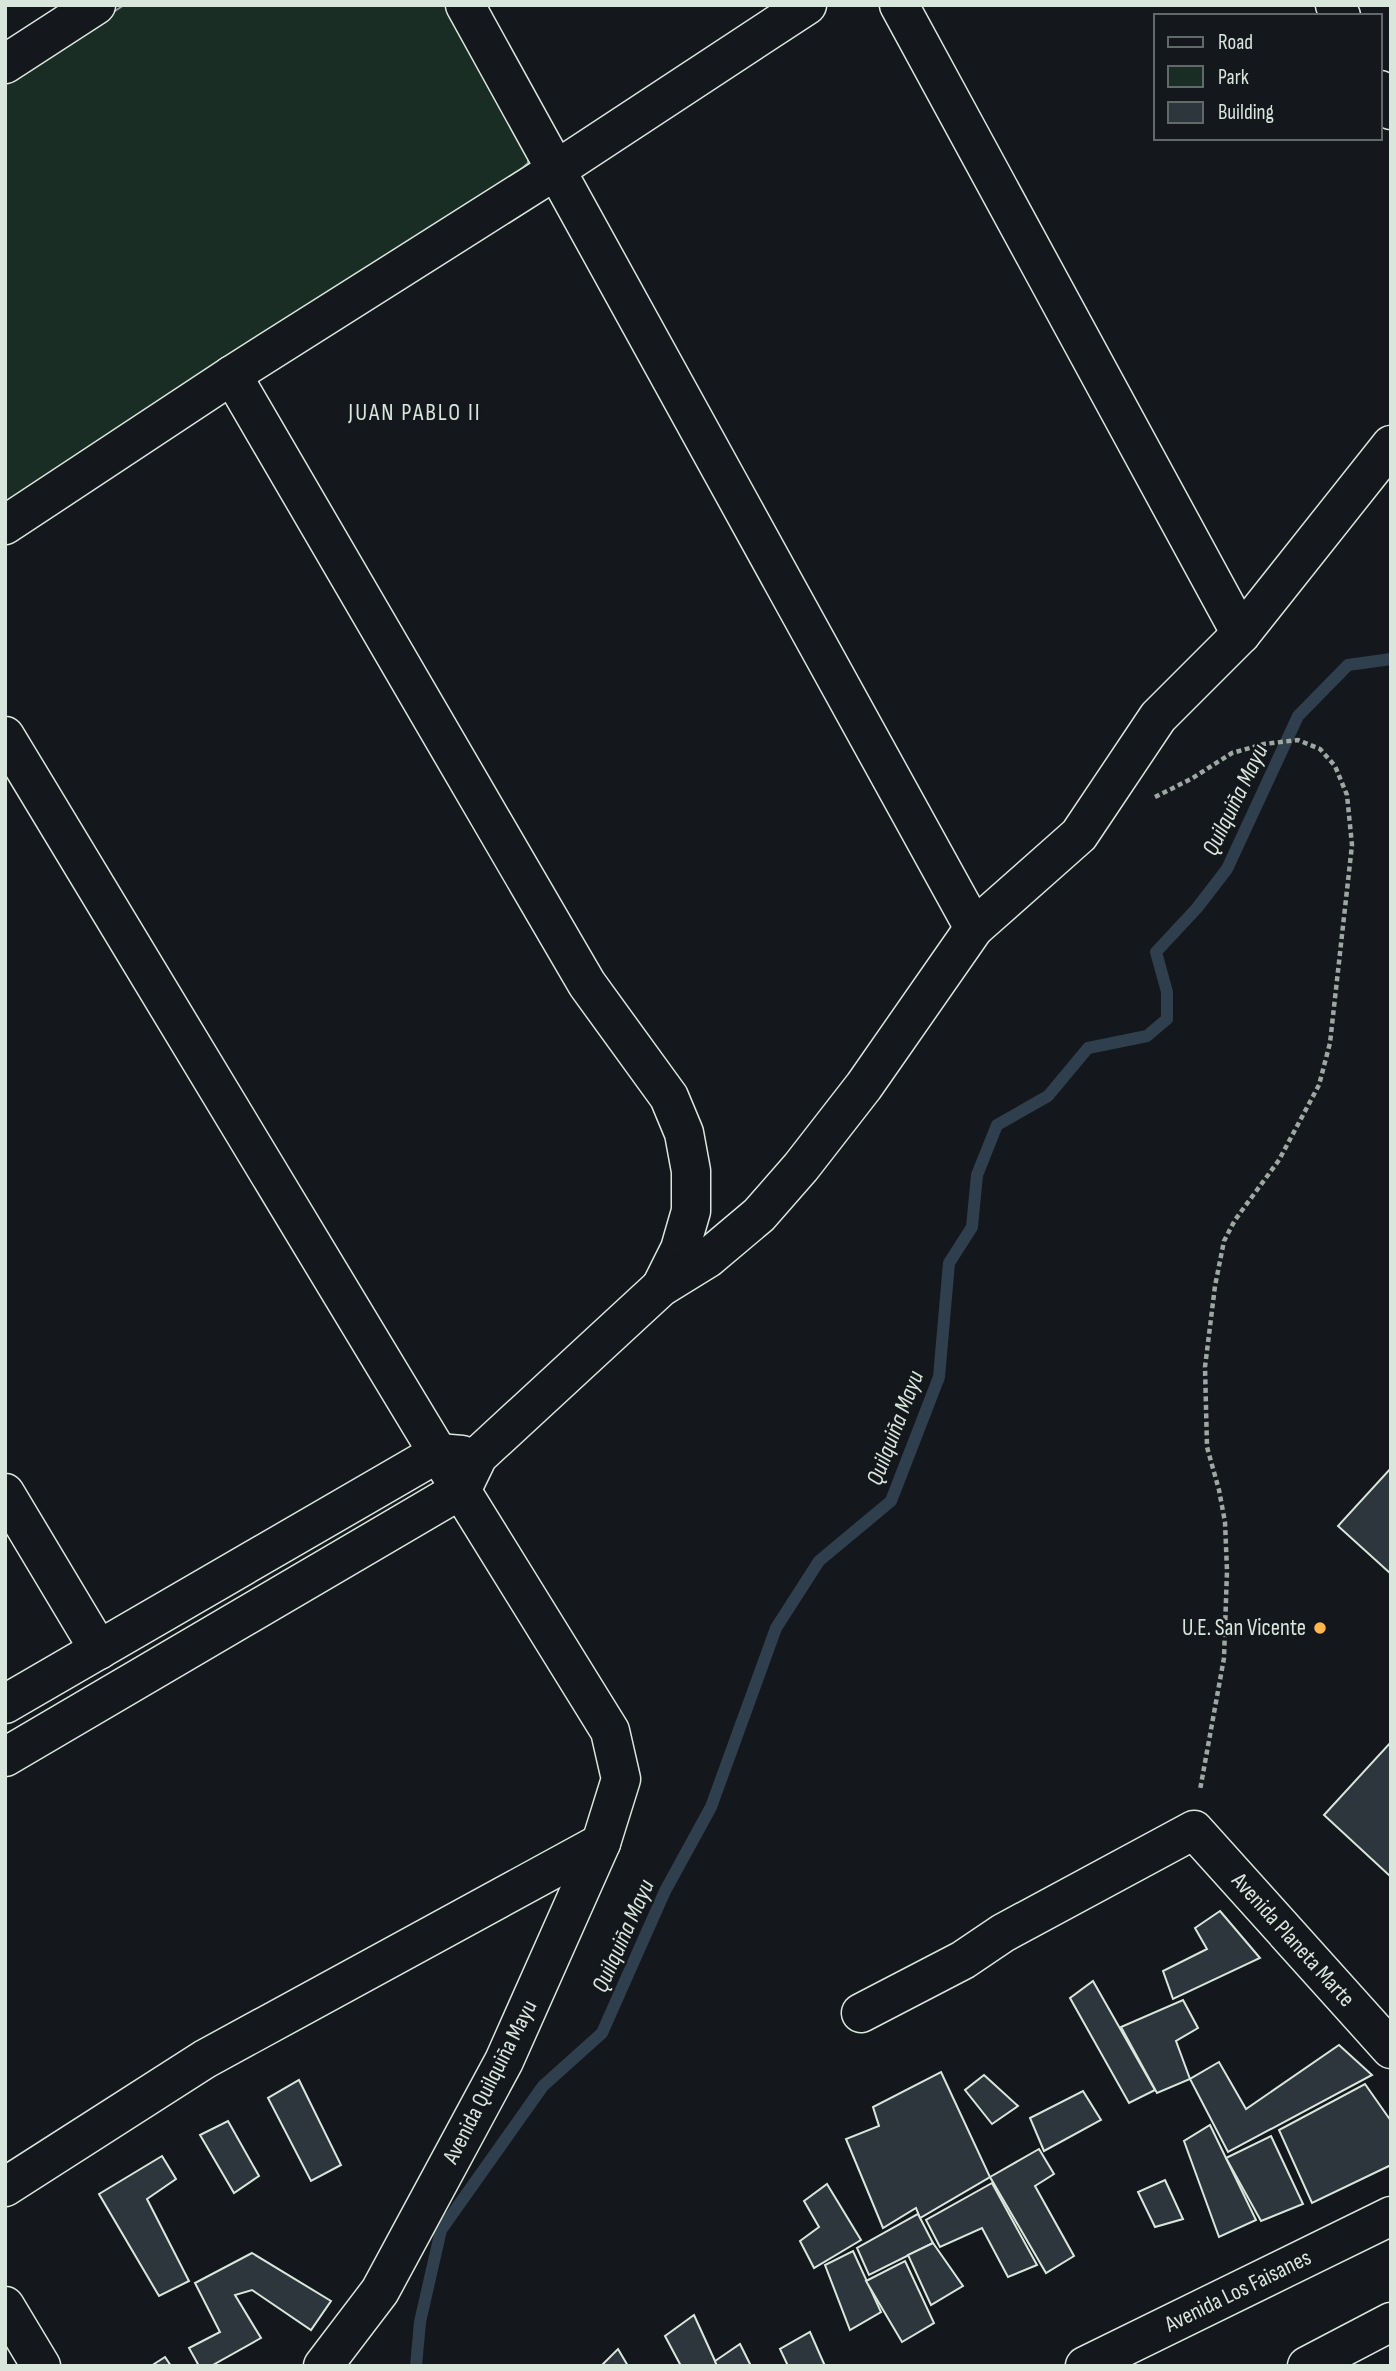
<svg xmlns="http://www.w3.org/2000/svg" width="1396" height="2371" font-family="'Sofia Sans Condensed',sans-serif">
	<rect width="100%" height="100%" fill="#14181c"/>
	<!-- green -->
	<polygon fill="#1a2d24" stroke="#939e99" stroke-width="2" points="124,5 448,5 530,144 528,163 508,182 5,504 5,84"/>
	<g fill="none" stroke-linecap="round" stroke-linejoin="round">
		<!-- stream -->
		<polyline stroke="#2f3f4d" stroke-width="12" points="416,2366 420,2322 441,2230 543,2086 602,2033 665,1891 711,1807 776,1628 819,1561 891,1501 939,1377 949,1263 972,1227 977,1175 997,1125 1048,1096 1088,1048 1147,1036 1167,1019 1167,992 1156,952 1197,908 1227,869 1298,716 1348,665 1391,659"/>
	</g>
	<!-- building -->
	<g fill="#2c363c" stroke="#d8e6dc" stroke-width="2">
		<polygon points="1391,1468 1391,1574 1338,1526"/>
		<polygon points="1391,1742 1391,1877 1324,1815"/>
		<polygon points="1220,1911 1260,1958 1173,1999 1163,1971 1207,1949 1195,1928"/>
		<polygon points="1093,1981 1155,2090 1129,2103 1070,1998"/>
		<polygon points="1183,2000 1198,2028 1176,2041 1190,2079 1157,2093 1121,2027"/>
		<polygon points="1339,2045 1372,2075 1228,2152 1190,2079 1219,2062 1246,2109"/>
		<polygon points="941,2072 990,2177 920,2218 916,2208 883,2228 846,2139 879,2126 873,2107"/>
		<polygon points="984,2075 1018,2106 992,2124 965,2090"/>
		<polygon points="299,2080 341,2165 311,2181 268,2098"/>
		<polygon points="1365,2084 1391,2121 1391,2165 1312,2203 1279,2130"/>
		<polygon points="1083,2091 1101,2120 1044,2151 1030,2118"/>
		<polygon points="228,2121 259,2176 234,2193 200,2135"/>
		<polygon points="1210,2125 1256,2220 1219,2237 1184,2141"/>
		<polygon points="1271,2136 1303,2204 1261,2221 1226,2158"/>
		<polygon points="1039,2149 1054,2174 1035,2186 1074,2256 1046,2273 990,2177"/>
		<polygon points="162,2156 176,2179 147,2199 189,2281 159,2296 99,2194"/>
		<polygon points="1165,2180 1183,2219 1155,2227 1138,2192"/>
		<polygon points="992,2183 1037,2265 1008,2277 982,2228 940,2247 926,2220"/>
		<polygon points="827,2184 861,2240 814,2268 800,2241 819,2227 804,2201"/>
		<polygon points="918,2214 933,2243 869,2275 857,2248"/>
		<polygon points="933,2243 963,2286 931,2305 908,2255"/>
		<polygon points="853,2251 881,2312 850,2330 825,2265"/>
		<polygon points="252,2253 331,2301 311,2330 252,2290 235,2295 261,2338 211,2366 199,2366 189,2348 220,2332 195,2283"/>
		<polygon points="905,2261 934,2323 902,2342 866,2281"/>
		<polygon points="694,2315 715,2361 717,2366 681,2366 665,2336"/>
		<polygon points="810,2332 825,2366 788,2366 780,2349"/>
		<polygon points="740,2344 751,2366 717,2366 715,2361"/>
		<polygon points="618,2349 628,2366 601,2366"/>
		<polygon points="165,2357 171,2366 151,2366"/>
	</g>
	<g fill="none" stroke-linecap="round" stroke-linejoin="round">
		<!-- minor casing -->
		<g stroke="#d8e6dc" stroke-width="41">
			<g id="minor">
				<polyline points="465,5 974,928"/>
				<polyline points="899,5 1241,634"/>
				<polyline points="1335,5 1341,16"/>
				<polyline points="5,64 96,5"/>
				<polyline points="1380,90 1391,110"/>
				<polyline points="232,375 587,984 669,1097 684,1133 691,1171 691,1211 680,1249 661,1287"/>
				<polyline points="5,525 232,375 556,170 807,5"/>
				<polyline points="5,736 438,1453 610,1731 621,1779 601,1843 504,2061 380,2291 323,2366"/>
				<polyline points="5,1493 99,1650"/>
				<polyline points="5,1704 438,1453 462,1455"/>
				<polyline points="5,1757 462,1489 478,1456 661,1287 708,1258 759,1215 801,1167 864,1086 974,928 1079,835 1158,717 1241,634 1391,445"/>
				<polyline points="861,2013 963,1960 1003,1933 1194,1830 1391,2049"/>
				<polyline points="5,2187 205,2059 601,1843"/>
				<polyline points="5,2306 41,2366"/>
				<polyline points="1085,2366 1391,2216"/>
				<polyline points="1307,2366 1391,2322"/>
			</g>
		</g>
		<!-- path -->
		<polyline stroke="#9da8a2" stroke-width="4.5" stroke-dasharray="5 3.5" stroke-linecap="butt" points="1155,797 1191,779 1232,753 1264,744 1298,740 1320,749 1335,766 1347,795 1352,845 1330,1043 1319,1085 1279,1160 1235,1220 1224,1241 1215,1286 1205,1367 1207,1447 1219,1490 1225,1522 1227,1571 1224,1658 1200,1790"/>
		<!-- minor -->
		<use href="#minor" stroke="#14181c" stroke-width="38"/>
	</g>
	<!-- markers -->
	<circle fill="#ffb74d" stroke="#14181c" stroke-width="2.5" cx="1320" cy="1628" r="7"/>
	<g text-anchor="middle" dominant-baseline="central" stroke-width="5" stroke-linejoin="round" paint-order="stroke">
		<!-- poi labels -->
		<g font-size="23" fill="#d8e6dc" stroke="#14181c" text-anchor="end">
			<text x="1306" y="1628">U.E. San Vicente</text>
		</g>
		<!-- street labels -->
		<g font-size="23" fill="#d8e6dc" stroke="#14181c">
			<text transform="translate(1293 1940) rotate(48)">Avenida Planeta Marte</text>
			<text transform="translate(490 2082) rotate(-63)">Avenida Quilquiña Mayu</text>
			<text transform="translate(1238 2291) rotate(-26)">Avenida Los Faisanes</text>
		</g>
		<!-- neighbourhood labels -->
		<g font-size="24" letter-spacing="2" fill="#d8e6dc" stroke="#14181c">
			<text x="415" y="412">JUAN PABLO II</text>
		</g>
		<!-- water labels -->
		<g font-size="24" font-style="italic" fill="#d8e6dc" stroke="#14181c">
			<text transform="translate(1235 800) rotate(-64)">Quilquiña Mayu</text>
			<text transform="translate(895 1428) rotate(-69)">Quilquiña Mayu</text>
			<text transform="translate(623 1936) rotate(-66)">Quilquiña Mayu</text>
		</g>
	</g>
	<!-- border -->
	<rect width="1396" height="2371" fill="none" stroke="#d8e6dc" stroke-width="14"/>
	<!-- legend -->
	<rect x="1154" y="14" width="228" height="126" fill="#14181c" stroke="#626a69" stroke-width="2"/>
	<rect x="1168" y="37" width="35" height="10" fill="#14181c" stroke="#626a69" stroke-width="2"/>
	<text x="1218" y="49" font-size="21" fill="#d8e6dc">Road</text>
	<rect x="1168" y="66" width="35" height="21" fill="#1a2d24" stroke="#626a69" stroke-width="2"/>
	<text x="1218" y="84" font-size="21" fill="#d8e6dc">Park</text>
	<rect x="1168" y="102" width="35" height="21" fill="#2c363c" stroke="#626a69" stroke-width="2"/>
	<text x="1218" y="119" font-size="21" fill="#d8e6dc">Building</text>
</svg>
